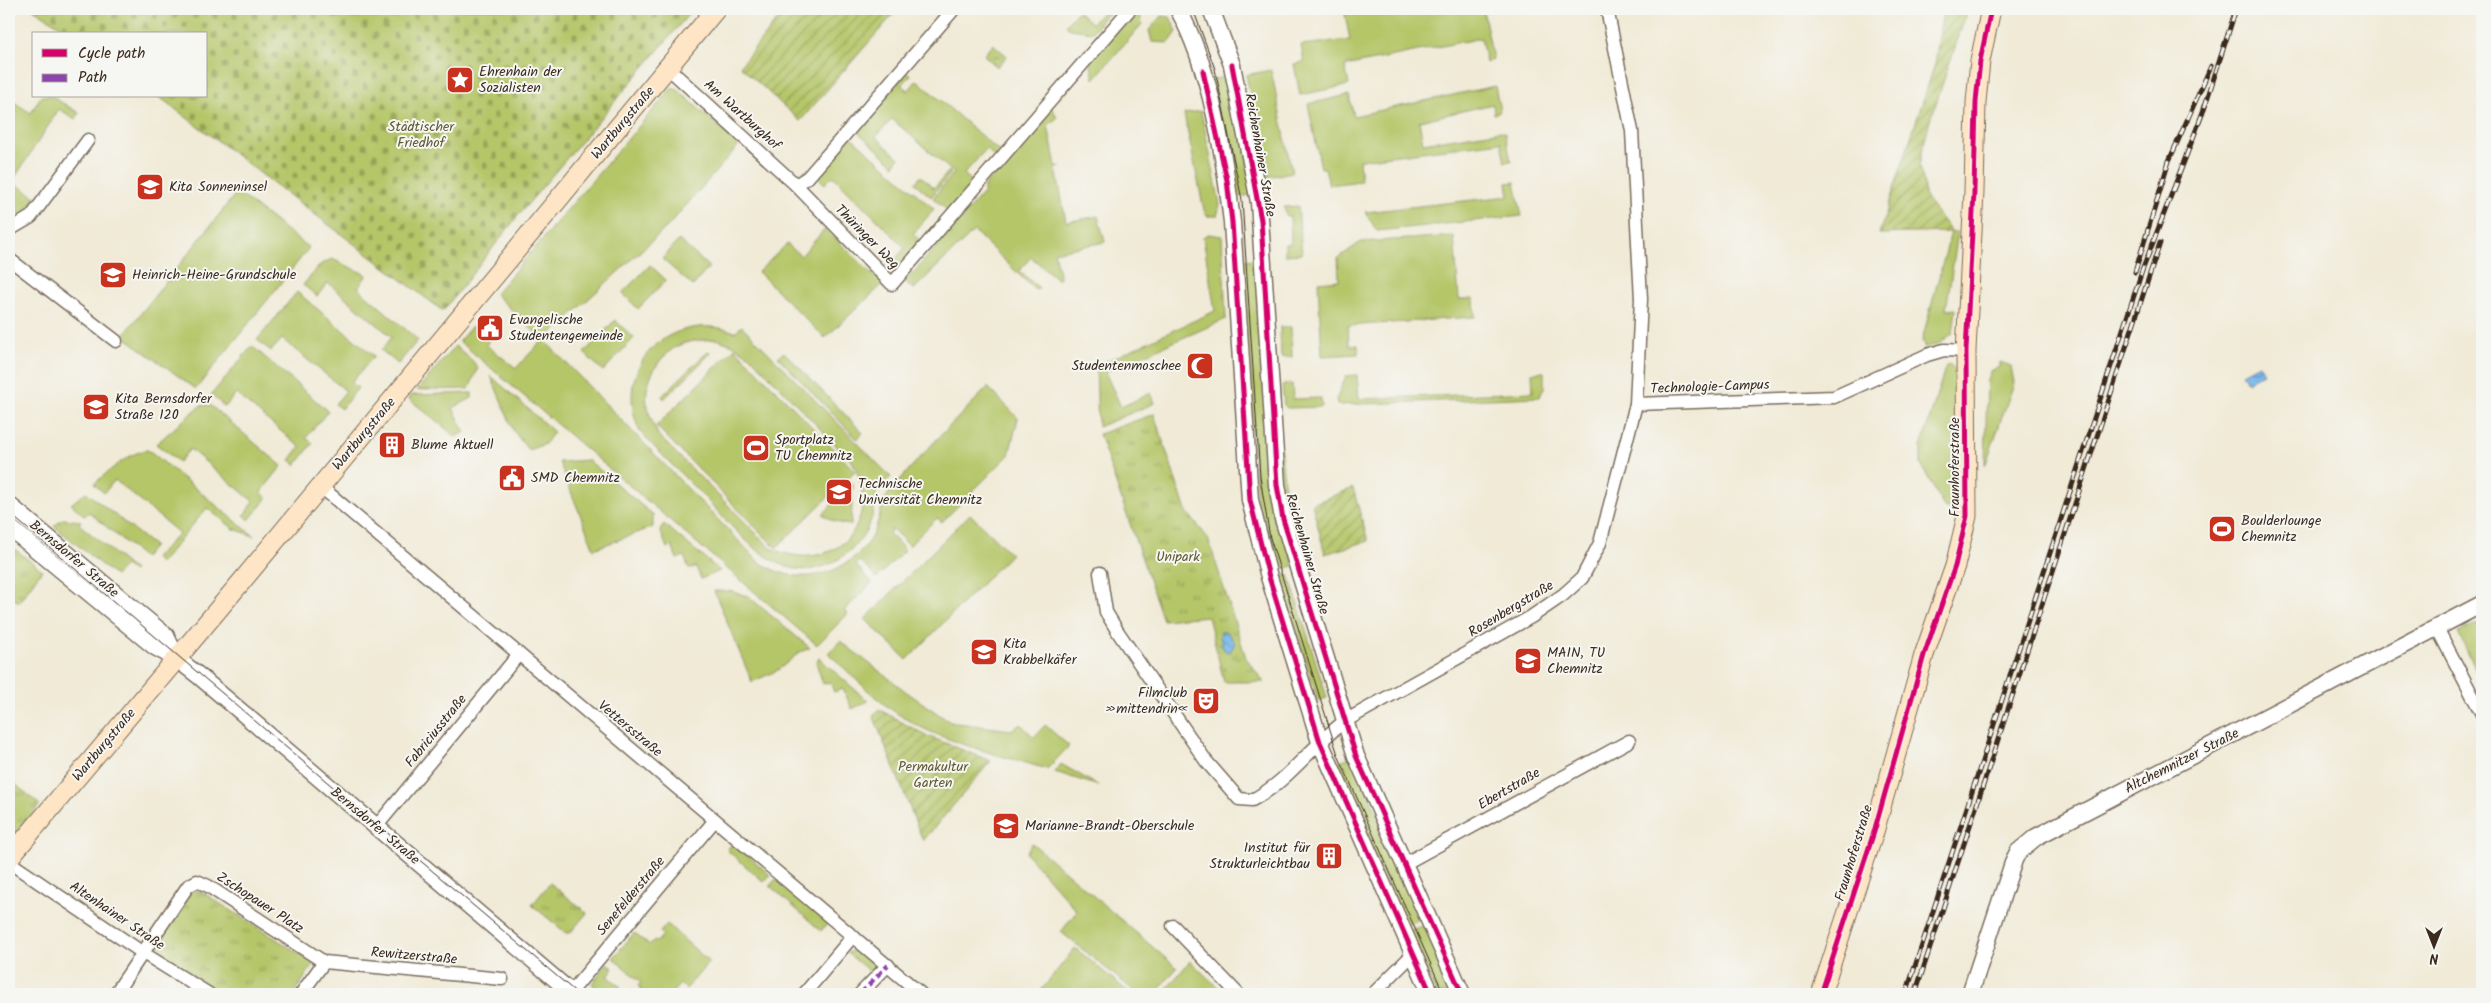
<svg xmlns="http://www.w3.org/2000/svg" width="2491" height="1003" font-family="Kalam,sans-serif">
	<defs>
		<pattern id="cemetery-stones" width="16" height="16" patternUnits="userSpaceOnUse" patternTransform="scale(1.25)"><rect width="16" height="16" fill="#b5c669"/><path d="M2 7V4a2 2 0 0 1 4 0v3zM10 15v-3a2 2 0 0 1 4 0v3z" fill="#94a156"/></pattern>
		<pattern id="park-tufts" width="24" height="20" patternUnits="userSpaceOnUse" patternTransform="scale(1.25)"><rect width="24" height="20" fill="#b5c669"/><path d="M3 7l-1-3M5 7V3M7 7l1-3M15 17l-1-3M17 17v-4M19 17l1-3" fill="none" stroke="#94a156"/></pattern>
		<pattern id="garden-furrows" width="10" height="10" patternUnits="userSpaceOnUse" patternTransform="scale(1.25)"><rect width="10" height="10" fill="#b5c669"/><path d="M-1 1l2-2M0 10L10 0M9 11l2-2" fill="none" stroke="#94a156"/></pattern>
		<pattern id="water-waves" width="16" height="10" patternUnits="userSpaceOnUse" patternTransform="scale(1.25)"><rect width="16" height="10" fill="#78b8ec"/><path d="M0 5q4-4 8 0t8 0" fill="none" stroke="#6496bf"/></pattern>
	</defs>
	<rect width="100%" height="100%" fill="#f6f6f2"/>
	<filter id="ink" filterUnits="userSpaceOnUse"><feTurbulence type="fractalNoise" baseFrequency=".02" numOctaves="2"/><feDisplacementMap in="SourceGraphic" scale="10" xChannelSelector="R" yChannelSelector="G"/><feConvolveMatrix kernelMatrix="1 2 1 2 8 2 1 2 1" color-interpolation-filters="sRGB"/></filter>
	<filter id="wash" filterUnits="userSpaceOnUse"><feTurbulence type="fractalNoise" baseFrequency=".0096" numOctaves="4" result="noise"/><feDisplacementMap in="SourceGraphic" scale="20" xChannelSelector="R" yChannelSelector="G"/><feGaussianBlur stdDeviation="1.12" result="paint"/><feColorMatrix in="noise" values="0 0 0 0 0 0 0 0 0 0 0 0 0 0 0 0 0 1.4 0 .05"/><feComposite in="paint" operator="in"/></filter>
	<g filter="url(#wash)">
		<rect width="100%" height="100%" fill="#f0ead6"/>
		<!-- grass -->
		<g fill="#b5c669" stroke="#787844" fill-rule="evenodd">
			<polygon points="1105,9 1112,11 1108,15 1106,14 1093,32 1070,29 1066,25 1078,11 1092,23"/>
			<polygon points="1136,9 1139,9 1142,24 1094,79 1090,61"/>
			<polygon points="1344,9 1483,9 1493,59 1486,63 1481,38 1345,66 1349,85 1300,95 1294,64 1304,62 1301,45 1350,40"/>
			<polygon points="1162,16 1170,17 1177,32 1169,43 1152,42 1149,30"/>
			<polygon points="1271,70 1292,172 1268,177 1246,75"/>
			<polygon points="907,72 911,75 902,85 908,91 917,80 1000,152 995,157 986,149 964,174 975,184 949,212 933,198 954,173 892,119 876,137 899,158 894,165 857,131"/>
			<polygon points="1230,76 1254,195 1234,197 1211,80"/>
			<polygon points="1495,86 1500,111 1494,114 1493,104 1419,121 1423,143 1502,131 1505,133 1511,161 1505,162 1501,142 1359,160 1361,181 1329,185 1325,168 1321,168 1308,104 1349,95 1354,116"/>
			<path d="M671,89H677L739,145L669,225L544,340L759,562C765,565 772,570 779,572C814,585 856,567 873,534C880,521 880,503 890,492C920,455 955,421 988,387L1018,418L1009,455L942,522L937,518L909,546L892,529L889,533L905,550L877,578L860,561L856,565L872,583L844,611L848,614L817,645L459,341L472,326L489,341L486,345L516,368L543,340L495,294Z"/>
			<polygon points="41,96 51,96 79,113 75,119 59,109 12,182 36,197 28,209 9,219 9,99 31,113"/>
			<polygon points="1050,108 1053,109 1057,118 1048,125 1056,166 1061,167 1056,168 1066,222 1098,216 1105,242 1054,252 1060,278 1058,280 1031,257 1019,271 1039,288 1035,290 974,231 914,289 905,282 984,192 984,186"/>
			<polygon points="1201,111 1220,204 1217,216 1207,216 1204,210 1184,114"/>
			<polygon points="851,137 934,209 913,234 922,242 896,273 888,267 905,248 833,176 825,184 816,176"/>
			<polygon points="949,171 951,173 931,197 915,183 921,176 934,188"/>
			<polygon points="1515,182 1522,216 1377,231 1365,212 1509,196 1507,183"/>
			<polygon points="237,192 309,248 196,389 123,336"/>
			<polygon points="1298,206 1302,254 1285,255 1285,244 1291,244 1290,216 1286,216 1284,207"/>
			<polygon points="825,229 883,284 825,338 758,272 787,244 801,256"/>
			<polygon points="1951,232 1958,232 1946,310 1956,309 1953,333 1940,343 1925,348 1922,340"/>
			<polygon points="1208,234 1222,236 1226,319 1105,372 1121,407 1151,393 1155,403 1098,427 1096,366 1215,311 1203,237"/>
			<polygon points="1454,236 1459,299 1474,299 1475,317 1348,326 1349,345 1358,345 1358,354 1322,356 1318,282 1339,280 1338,258 1361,242"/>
			<polygon points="679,240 709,267 693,286 662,259"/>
			<polygon points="332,259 367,275 358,288 418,340 398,364 381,350 392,337 328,283 317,296 303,285 321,264"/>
			<polygon points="1260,259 1293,566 1271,572 1258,518 1240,260"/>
			<polygon points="650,265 666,280 638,309 622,293"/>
			<polygon points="297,292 374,356 352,382 358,388 341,409 335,404 346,391 282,339 271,351 257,340"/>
			<polygon points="615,320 634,338 603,371 584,353"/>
			<path d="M742,326L891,477L876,490C876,517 865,540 843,556C788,597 741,536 707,500C684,477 662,455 640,432C610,366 670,309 735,332ZM716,339L733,345L751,357L853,463C884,524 833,577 771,548L659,436C653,425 649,415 647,404C643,379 662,350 685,343C695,340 706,340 716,339Z"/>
			<polygon points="1280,327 1291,327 1292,357 1281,357"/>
			<polygon points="252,346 328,411 306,438 313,443 296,465 290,460 300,447 236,394 225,407 211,395"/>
			<polygon points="455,346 472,360 478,368 469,389 417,390"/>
			<polygon points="735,348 855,471 776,548 656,426"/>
			<polygon points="708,351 711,353 664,399 662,396"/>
			<polygon points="784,352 863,433 857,439 778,357"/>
			<polygon points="2000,362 2011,366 2014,383 1985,466 1987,380 1990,371 2000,367"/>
			<polygon points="1950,364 1956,370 1957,514 1944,507 1921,465 1921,447 1946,365"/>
			<polygon points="1544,372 1544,388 1539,397 1338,405 1336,400 1346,376 1357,375 1359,399 1533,392 1532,373"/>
			<polygon points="491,376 554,432 545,444 528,450 513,430"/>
			<polygon points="1292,384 1293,399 1321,398 1322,407 1287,408 1284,405 1282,385"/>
			<polygon points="472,393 472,398 453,408 465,432 456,437 409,399 412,395"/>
			<polygon points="205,405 211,406 282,466 261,492 267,498 249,520 244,515 254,502 190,449 179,462 156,444 200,406"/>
			<path d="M147,450L151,452L254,536L234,529L207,508L160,564L155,558L179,533L115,480L104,493L94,484C108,472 128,453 147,450Z"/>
			<polygon points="588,460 653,515 653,527 594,549 559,462"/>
			<path d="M853,483L851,525C840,524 831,521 823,514L849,487V484Z"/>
			<polygon points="86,492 154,546 144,558 89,512 85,516 71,504"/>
			<polygon points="970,514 1011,554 907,660 865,619"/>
			<polygon points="63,519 81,521 79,524 134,570 133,572 125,566 115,576 54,526"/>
			<polygon points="664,524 720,571 701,579 696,567 689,569 684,556 677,559 672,546 667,548 660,530"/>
			<polygon points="1289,575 1327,698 1318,701 1280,577"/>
			<polygon points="714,591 729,591 748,596 810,648 800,652 778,670 752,682"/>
			<polygon points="2482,621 2482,682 2458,633"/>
			<path d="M840,641L908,693L950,722L1011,730L1021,724L1034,737L1045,725L1069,746L1047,769C1002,756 943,742 904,718C876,701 852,675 828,653Z"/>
			<polygon points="819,658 868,701 852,709 843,689 834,692 830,682 823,684 816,662"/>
			<polygon points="1352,756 1423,918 1405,925 1333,764"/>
			<polygon points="1061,764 1099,786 1055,772"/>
			<polygon points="735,840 736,845 770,875 764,882 727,850"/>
			<polygon points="1032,843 1177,968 1155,994 1138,994 1061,932 1077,911 1026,853"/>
			<polygon points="776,879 828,923 821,931 770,886"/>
			<polygon points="667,924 709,962 686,989 680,984 671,994 638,994 641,989 638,986 641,982 613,958 634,933 649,945 654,940 657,942 663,935 660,932"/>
			<polygon points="1427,924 1458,994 1436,994 1408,931"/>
			<polygon points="1075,948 1131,994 1038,994"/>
			<polygon points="854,950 862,952 880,968 874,975 847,953"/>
			<polygon points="1190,961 1225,994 1162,994"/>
			<polygon points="607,963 613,968 608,976 621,987 615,994 604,994 592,984"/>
		</g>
		<!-- cemetery -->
		<polygon fill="url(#cemetery-stones)" stroke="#787844" points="33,9 693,9 517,217 443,311 158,96 206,96 206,34 73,34"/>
		<!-- park -->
		<g fill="url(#park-tufts)" stroke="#787844">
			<polygon points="993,44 1007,56 997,67 984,55"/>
			<polygon points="1154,414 1186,511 1208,538 1246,658 1264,682 1224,682 1208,616 1163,620 1099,434"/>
			<polygon points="9,540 13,548 42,570 19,602 14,599 9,605"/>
			<polygon points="9,779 40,805 9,841"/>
			<polygon points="550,883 587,913 570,933 566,933 532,905"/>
			<polygon points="195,890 202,892 314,963 294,994 221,994 152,949 188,893"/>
		</g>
		<!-- garden -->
		<g fill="url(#garden-furrows)" stroke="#787844">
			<polygon points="786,9 898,9 800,121 740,66"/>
			<polygon points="1943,9 1968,9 1928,127 1919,166 1924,184 1924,195 1951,232 1879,234 1935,64"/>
			<polygon points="1353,488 1368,541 1325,554 1312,504"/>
			<polygon points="877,711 882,711 925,735 991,761 923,841 873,715"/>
		</g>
		<!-- water -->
		<g fill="url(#water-waves)" stroke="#5a7185">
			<polygon points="2259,364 2264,373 2247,382 2242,373"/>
			<polygon points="1221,632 1227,632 1235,643 1230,652 1224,650 1220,637"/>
		</g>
	</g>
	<g filter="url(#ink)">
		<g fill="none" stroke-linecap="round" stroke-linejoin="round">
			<!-- minor casing -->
			<g stroke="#7a6d5e" stroke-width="15">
				<g id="minor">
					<polyline points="668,68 796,185 892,284 1130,9"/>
					<polyline points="796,185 808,177 954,9"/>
					<polyline points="9,230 31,217 88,140"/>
					<polyline points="9,259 116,341"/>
					<polyline points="1636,404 1834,397 1927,355 1944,350 1966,351"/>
					<polyline points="320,486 921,994"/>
					<path d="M1100,573L1106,612L1118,632L1206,761L1239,799L1252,800C1288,782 1312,745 1345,721L1531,617L1563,595L1582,578L1600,543L1636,404L1641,299L1632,131L1607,9"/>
					<polyline points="2437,628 2482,714"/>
					<polyline points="376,827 519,654"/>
					<polyline points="9,862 143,953 209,994"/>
					<polyline points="1404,864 1629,741"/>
					<polyline points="1173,926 1238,994"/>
					<polyline points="571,992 715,820"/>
					<polyline points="115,994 188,886 197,881 208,886 324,962 502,979"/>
					<polyline points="301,994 324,962"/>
					<polyline points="804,994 853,936"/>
					<polyline points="860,994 888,965"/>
					<polyline points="1373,994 1413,954"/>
				</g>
			</g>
			<!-- tertiary casing -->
			<g stroke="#7a6d5e" stroke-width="19">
				<g id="tertiary">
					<path d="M1178,9C1211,69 1224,154 1232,222L1250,500L1269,577L1320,742L1431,994"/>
					<polyline points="1211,9 1232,65 1259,202 1277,485 1283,519 1356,756 1462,994"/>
					<polyline points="9,505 166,636 177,659"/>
					<polyline points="9,527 155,647 177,659 199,676 573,994"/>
					<polyline points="1970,994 2014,860 2018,852 2036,837 2482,604"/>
				</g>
			</g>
			<!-- secondary casing -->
			<g stroke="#7a6d5e" stroke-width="21">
				<g id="secondary">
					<polyline points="9,858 242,581 716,9"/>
					<polyline points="1821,994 1874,832 1924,655 1955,566 1967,516 1966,351 1974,192 1976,102 1980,61 1991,9"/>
				</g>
			</g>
			<!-- minor -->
			<use href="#minor" stroke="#fff" stroke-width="12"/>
			<!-- tertiary -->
			<use href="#tertiary" stroke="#fff" stroke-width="16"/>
			<!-- secondary -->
			<use href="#secondary" stroke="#fde5c5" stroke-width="19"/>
			<!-- tram -->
			<g stroke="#3b2a1e" stroke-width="1">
				<polyline points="1193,9 1215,69 1242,200 1260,477 1270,538 1338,755 1444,994"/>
				<polyline points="9,513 578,994"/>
			</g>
			<!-- rail casing -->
			<g stroke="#3b2a1e" stroke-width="5">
				<g id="rail">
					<polyline points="2135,272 2169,161 2211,66"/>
					<polyline points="1906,994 2142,271 2203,112 2236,9"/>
					<polyline points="1915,994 2160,243"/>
				</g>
			</g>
			<!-- rail -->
			<use href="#rail" stroke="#f6f6f2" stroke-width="3" stroke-dasharray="9" stroke-linecap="butt"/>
			<!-- quiet -->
			<polyline stroke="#8e44ad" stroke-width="4" stroke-dasharray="8 4" stroke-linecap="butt" points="860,994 888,965"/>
			<!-- cycleway casing -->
			<g stroke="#f6f6f2" stroke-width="8">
				<g id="cycleway">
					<polyline points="1232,65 1261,220 1277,485 1283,519 1356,756 1462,994"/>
					<polyline points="1203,71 1227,180 1232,222 1250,500 1269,577 1320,742 1431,994"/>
					<polyline points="1821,994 1874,832 1924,655 1955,566 1967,516 1966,351 1974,192 1976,102 1980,61 1991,9"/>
				</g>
			</g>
			<!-- cycleway -->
			<use href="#cycleway" stroke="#d6006c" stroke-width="5"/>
		</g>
	</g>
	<!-- icons -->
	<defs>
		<g id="sight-square" transform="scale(1.4375)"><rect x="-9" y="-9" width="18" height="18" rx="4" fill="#c8321e" stroke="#f6f6f2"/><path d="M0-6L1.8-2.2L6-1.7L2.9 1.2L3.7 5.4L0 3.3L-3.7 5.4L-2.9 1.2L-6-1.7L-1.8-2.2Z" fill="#fff"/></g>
		<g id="school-square" transform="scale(1.4375)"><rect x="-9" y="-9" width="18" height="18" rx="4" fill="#c8321e" stroke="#f6f6f2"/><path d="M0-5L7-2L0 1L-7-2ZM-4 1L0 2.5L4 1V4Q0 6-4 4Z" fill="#fff"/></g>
		<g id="civic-square" transform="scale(1.4375)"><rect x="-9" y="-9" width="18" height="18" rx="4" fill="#c8321e" stroke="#f6f6f2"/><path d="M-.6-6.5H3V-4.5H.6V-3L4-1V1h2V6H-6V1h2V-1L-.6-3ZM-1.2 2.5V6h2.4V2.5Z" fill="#fff"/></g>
		<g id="mosque-square" transform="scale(1.4375)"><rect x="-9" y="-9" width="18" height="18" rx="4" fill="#c8321e" stroke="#f6f6f2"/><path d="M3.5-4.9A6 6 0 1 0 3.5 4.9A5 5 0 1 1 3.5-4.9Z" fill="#fff"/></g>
		<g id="building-square" transform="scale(1.4375)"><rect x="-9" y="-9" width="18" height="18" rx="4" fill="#c8321e" stroke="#f6f6f2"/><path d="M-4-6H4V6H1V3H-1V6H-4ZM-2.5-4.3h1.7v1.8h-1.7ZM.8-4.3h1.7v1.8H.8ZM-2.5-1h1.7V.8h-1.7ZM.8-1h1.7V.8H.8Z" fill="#fff"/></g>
		<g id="stadium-square" transform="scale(1.4375)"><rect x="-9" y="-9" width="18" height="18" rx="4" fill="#c8321e" stroke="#f6f6f2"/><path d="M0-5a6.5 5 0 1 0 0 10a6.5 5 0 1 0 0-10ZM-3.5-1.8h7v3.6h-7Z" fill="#fff"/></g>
		<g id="university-square" transform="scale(1.4375)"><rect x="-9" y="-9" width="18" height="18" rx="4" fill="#c8321e" stroke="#f6f6f2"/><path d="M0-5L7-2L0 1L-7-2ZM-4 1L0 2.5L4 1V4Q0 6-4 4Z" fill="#fff"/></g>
		<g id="theatre-square" transform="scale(1.4375)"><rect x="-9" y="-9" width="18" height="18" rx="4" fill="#c8321e" stroke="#f6f6f2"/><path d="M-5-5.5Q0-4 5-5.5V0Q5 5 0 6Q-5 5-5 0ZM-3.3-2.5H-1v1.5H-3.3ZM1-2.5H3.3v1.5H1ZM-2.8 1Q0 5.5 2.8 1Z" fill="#fff"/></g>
	</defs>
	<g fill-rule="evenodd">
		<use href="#sight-square" x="460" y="80"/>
		<use href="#school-square" x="150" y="187"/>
		<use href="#school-square" x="113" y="275"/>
		<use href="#civic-square" x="490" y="328"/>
		<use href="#mosque-square" x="1200" y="366"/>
		<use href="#school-square" x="96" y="407"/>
		<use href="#building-square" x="392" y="445"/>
		<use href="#stadium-square" x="756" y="448"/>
		<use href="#civic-square" x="512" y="478"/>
		<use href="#university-square" x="839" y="492"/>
		<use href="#stadium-square" x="2222" y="529"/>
		<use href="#school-square" x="984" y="652"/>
		<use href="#university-square" x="1528" y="661"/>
		<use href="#theatre-square" x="1206" y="701"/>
		<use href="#school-square" x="1006" y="826"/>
		<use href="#building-square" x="1329" y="856"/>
	</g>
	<g text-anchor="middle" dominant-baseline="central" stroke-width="4" stroke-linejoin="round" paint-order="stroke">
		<!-- poi labels -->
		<g font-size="14" fill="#3b2a1e" stroke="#f6f6f2" text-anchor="start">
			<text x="479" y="72">Ehrenhain der<tspan x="479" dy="16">Sozialisten</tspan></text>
			<text x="169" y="187">Kita Sonneninsel</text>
			<text x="132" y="275">Heinrich-Heine-Grundschule</text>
			<text x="509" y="320">Evangelische<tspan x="509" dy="16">Studentengemeinde</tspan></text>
			<text x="1181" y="366" text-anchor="end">Studentenmoschee</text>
			<text x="115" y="399">Kita Bernsdorfer<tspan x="115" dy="16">Straße 120</tspan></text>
			<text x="775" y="440">Sportplatz<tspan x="775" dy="16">TU Chemnitz</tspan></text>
			<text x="411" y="445">Blume Aktuell</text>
			<text x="531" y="478">SMD Chemnitz</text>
			<text x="858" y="484">Technische<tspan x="858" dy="16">Universität Chemnitz</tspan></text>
			<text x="2241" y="521">Boulderlounge<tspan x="2241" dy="16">Chemnitz</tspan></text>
			<text x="1003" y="644">Kita<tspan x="1003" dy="16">Krabbelkäfer</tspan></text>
			<text x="1547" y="653">MAIN, TU<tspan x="1547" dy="16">Chemnitz</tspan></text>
			<text x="1187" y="693" text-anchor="end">Filmclub<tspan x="1187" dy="16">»mittendrin«</tspan></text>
			<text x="1025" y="826">Marianne-Brandt-Oberschule</text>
			<text x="1310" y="848" text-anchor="end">Institut für<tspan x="1310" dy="16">Strukturleichtbau</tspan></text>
		</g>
		<!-- street labels -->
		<g font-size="14" fill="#3b2a1e" stroke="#f6f6f2">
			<text transform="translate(742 115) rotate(42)">Am Wartburghof</text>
			<text transform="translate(623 123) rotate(-50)">Wartburgstraße</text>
			<text transform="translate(1260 155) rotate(80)">Reichenhainer Straße</text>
			<text transform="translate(867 237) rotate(45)">Thüringer Weg</text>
			<text transform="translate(1710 387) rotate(-2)">Technologie-Campus</text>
			<text transform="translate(364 434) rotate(-50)">Wartburgstraße</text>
			<text transform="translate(1955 467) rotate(-90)">Fraunhoferstraße</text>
			<text transform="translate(1307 554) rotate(74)">Reichenhainer Straße</text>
			<text transform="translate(74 559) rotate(40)">Bernsdorfer Straße</text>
			<text transform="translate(1511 609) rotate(-31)">Rosenbergstraße</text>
			<text transform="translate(630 729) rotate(40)">Vettersstraße</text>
			<text transform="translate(436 731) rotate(-51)">Fabriciusstraße</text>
			<text transform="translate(104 745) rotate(-50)">Wartburgstraße</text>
			<text transform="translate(2182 761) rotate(-27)">Altchemnitzer Straße</text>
			<text transform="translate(1509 789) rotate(-30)">Ebertstraße</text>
			<text transform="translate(375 826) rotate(40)">Bernsdorfer Straße</text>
			<text transform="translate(1854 853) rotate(-73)">Fraunhoferstraße</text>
			<text transform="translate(631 896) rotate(-50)">Senefelderstraße</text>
			<text transform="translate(260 903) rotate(33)">Zschopauer Platz</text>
			<text transform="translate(117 916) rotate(34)">Altenhainer Straße</text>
			<text transform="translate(414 956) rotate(5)">Rewitzerstraße</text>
		</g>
		<!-- park labels -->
		<g font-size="14" fill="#605934" stroke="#f6f6f2">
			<text x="421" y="127">Städtischer<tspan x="421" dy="16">Friedhof</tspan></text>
			<text x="1178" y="557">Unipark</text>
			<text x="933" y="767">Permakultur<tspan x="933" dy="16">Garten</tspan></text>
		</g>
	</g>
	<!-- margin -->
	<rect width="2491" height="1003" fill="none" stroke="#f6f6f2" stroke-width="30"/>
	<!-- legend -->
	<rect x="32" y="32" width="175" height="65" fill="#f6f6f2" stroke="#aba49d"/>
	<rect x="42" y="49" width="25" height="8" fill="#d6006c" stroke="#aba49d"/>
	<text x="78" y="58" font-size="15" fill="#3b2a1e">Cycle path</text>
	<rect x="42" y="74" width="25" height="8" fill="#8e44ad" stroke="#aba49d"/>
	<text x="78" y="82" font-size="15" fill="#3b2a1e">Path</text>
	<!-- north arrow -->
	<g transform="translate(2434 946) rotate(180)" stroke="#f6f6f2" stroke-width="4" paint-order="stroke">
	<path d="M0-4L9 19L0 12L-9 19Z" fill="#3b2a1e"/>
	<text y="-8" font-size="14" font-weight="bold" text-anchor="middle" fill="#3b2a1e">N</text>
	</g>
</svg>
